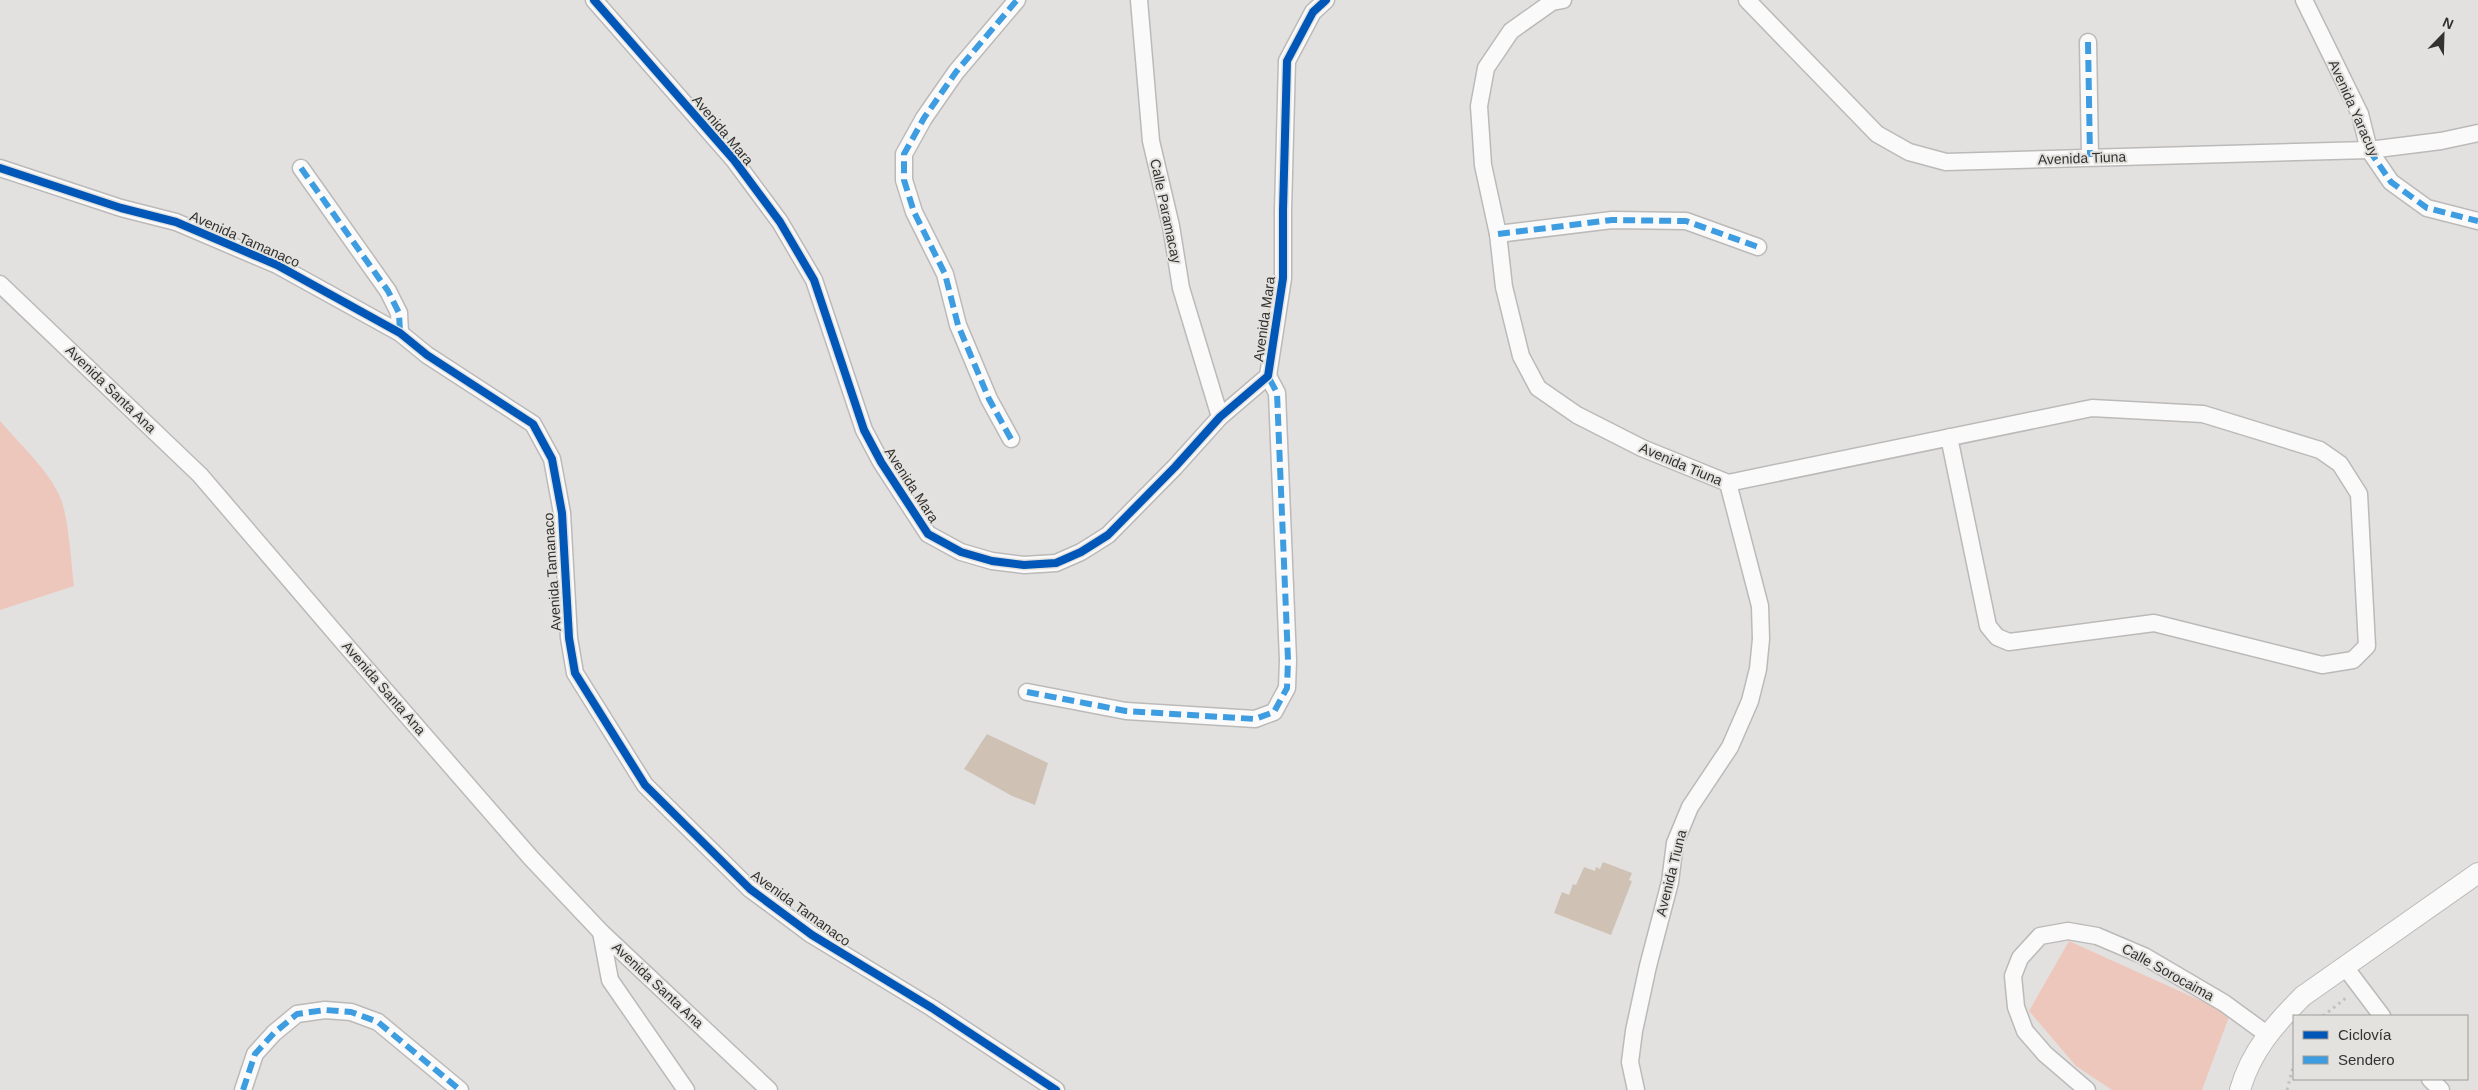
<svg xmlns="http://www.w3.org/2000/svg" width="2478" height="1090" font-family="Arial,sans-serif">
	<rect width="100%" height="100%" fill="#e2e1df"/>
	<!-- green -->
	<g fill="#eec7bc">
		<path d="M0,421C18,442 50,472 60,497C69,518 71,562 74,586L0,610Z"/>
		<polygon points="2069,941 2230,1014 2202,1090 2112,1090 2076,1066 2029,1011"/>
	</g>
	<!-- building -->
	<g fill="#cfc2b5">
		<polygon points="987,734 1048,763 1035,805 1012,796 964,769"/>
		<polygon points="1603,862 1632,873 1629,880 1632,881 1611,935 1554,913 1562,892 1569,895 1573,884 1576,885 1584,867 1595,871 1596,867 1600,869"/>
	</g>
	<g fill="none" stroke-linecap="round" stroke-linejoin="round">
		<!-- minor casing -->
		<g stroke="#bcbab9" stroke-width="19">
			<g id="minor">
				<polyline points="594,0 734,160 780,222 814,280 864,430 881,462 928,534 961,552 992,561 1024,565 1056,563 1081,552 1108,535 1175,467 1220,417 1268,376 1283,278 1283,210 1287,61 1313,12 1326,0"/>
				<polyline points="1139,0 1151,141 1171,226 1181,288 1220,417"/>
				<polyline points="1563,0 1552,2 1511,31 1486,68 1479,106 1483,165 1498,234 1504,287 1521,356 1538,388 1577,415 1642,448 1728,483 1760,606 1761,639 1758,669 1750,701 1730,747 1690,807 1675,843 1670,882 1648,966 1634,1031 1630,1062 1636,1090"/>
				<polyline points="1747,0 1877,134 1909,152 1946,162 2369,150 2441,141 2478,133"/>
				<polyline points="2304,0 2360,114 2369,150 2391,182 2427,208 2478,221"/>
				<polyline points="2088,42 2090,157"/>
				<polyline points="0,168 121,208 176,222 277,265 400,333 427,355 533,424 552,459 562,513 569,638 575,673 645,785 750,889 812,935 932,1008 1056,1090"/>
				<polyline points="301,168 388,291 399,313 400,333"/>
				<polyline points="1498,234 1612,220 1686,221 1758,247"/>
				<polyline points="0,284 200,475 343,642 531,858 601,932 769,1090"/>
				<polyline points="1011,439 989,399 958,325 945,274 914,212 904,180 904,154 924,118 956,72 1017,0"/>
				<polyline points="1728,483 2092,408 2203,414 2320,450 2340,464 2359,494 2367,646 2353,660 2322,665 2154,623 2009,642 1997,637 1988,626 1949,437"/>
				<polyline points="1027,692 1126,711 1255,719 1274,712 1287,688 1288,660 1277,393 1268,376"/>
				<polyline points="601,932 610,980 686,1090"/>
				<polyline points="2345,967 2382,1016"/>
				<polyline points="2430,1079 2441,1090"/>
				<polyline points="243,1090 255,1054 274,1033 297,1014 325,1010 351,1012 378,1022 460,1090"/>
				<polyline points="2087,1090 2045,1054 2025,1031 2016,1007 2013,976 2020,958 2040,936 2068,931 2097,936 2144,956 2224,1003 2268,1035"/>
			</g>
		</g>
		<!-- tertiary casing -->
		<g stroke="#bcbab9" stroke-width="22">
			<path id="tertiary" d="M2240,1090C2251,1051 2275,1024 2303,996L2478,873"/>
		</g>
		<!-- path -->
		<g stroke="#c1c1c0" stroke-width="3" stroke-dasharray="2.5 4" stroke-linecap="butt">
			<polyline points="2323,1016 2346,998"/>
			<polyline points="2287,1090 2294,1063"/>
		</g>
		<!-- minor -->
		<use href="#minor" stroke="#fbfafa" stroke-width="16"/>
		<!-- tertiary -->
		<use href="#tertiary" stroke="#fbfafa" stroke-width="20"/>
		<!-- quiet -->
		<g stroke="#3e9de1" stroke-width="6" stroke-dasharray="12 6" stroke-linecap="butt">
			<polyline points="2088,42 2090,157"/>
			<polyline points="2369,150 2391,182 2427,208 2478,221"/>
			<polyline points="301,168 388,291 399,313 400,333"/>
			<polyline points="1498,234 1612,220 1686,221 1758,247"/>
			<polyline points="1011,439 989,399 958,325 945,274 914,212 904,180 904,154 924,118 956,72 1017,0"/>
			<polyline points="1027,692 1126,711 1255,719 1274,712 1287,688 1288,660 1277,393 1268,376"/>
			<polyline points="243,1090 255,1054 274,1033 297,1014 325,1010 351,1012 378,1022 460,1090"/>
		</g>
		<!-- cycleway casing -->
		<g stroke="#e3e2de" stroke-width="11">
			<g id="cycleway">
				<polyline points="594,0 734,160 780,222 814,280 864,430 881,462 928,534 961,552 992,561 1024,565 1056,563 1081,552 1108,535 1175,467 1220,417 1268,376 1283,278 1283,210 1287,61 1313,12 1326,0"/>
				<polyline points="0,168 121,208 176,222 277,265 400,333 427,355 533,424 552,459 562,513 569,638 575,673 645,785 750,889 812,935 932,1008 1056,1090"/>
			</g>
		</g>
		<!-- cycleway -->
		<use href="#cycleway" stroke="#0057b8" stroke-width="8"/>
	</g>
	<g text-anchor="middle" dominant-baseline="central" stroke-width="4" stroke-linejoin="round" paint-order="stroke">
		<!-- street labels -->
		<g font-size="14" fill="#333230" stroke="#e3e2de">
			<text transform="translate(2354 108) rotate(66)">Avenida Yaracuy</text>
			<text transform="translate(723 130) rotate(50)">Avenida Mara</text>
			<text transform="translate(2082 158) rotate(-2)">Avenida Tiuna</text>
			<text transform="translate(1166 211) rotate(78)">Calle Paramacay</text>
			<text transform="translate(245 239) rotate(24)">Avenida Tamanaco</text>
			<text transform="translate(1264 319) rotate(-82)">Avenida Mara</text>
			<text transform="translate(111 389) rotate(44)">Avenida Santa Ana</text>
			<text transform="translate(1681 464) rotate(23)">Avenida Tiuna</text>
			<text transform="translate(912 485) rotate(57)">Avenida Mara</text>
			<text transform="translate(552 572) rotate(-94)">Avenida Tamanaco</text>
			<text transform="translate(384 688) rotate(49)">Avenida Santa Ana</text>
			<text transform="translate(1671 873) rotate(-76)">Avenida Tiuna</text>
			<text transform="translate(801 908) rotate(36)">Avenida Tamanaco</text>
			<text transform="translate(2168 972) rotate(29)">Calle Sorocaima</text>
			<text transform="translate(658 985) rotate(43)">Avenida Santa Ana</text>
		</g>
	</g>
	<!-- legend -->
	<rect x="2293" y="1015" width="175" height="65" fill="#e3e2de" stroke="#9d9c98"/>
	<rect x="2303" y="1031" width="25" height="8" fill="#0057b8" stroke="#9d9c98"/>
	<text x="2338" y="1040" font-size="15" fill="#333230">Ciclovía</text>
	<rect x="2303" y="1056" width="25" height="8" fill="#3e9de1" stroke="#9d9c98"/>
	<text x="2338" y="1065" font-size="15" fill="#333230">Sendero</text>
	<!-- north arrow -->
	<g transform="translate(2443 35) rotate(23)" stroke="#e3e2de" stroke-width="4" paint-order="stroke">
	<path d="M0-4L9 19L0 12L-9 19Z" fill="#333230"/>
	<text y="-8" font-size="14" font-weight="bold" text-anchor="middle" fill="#333230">N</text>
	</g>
</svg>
